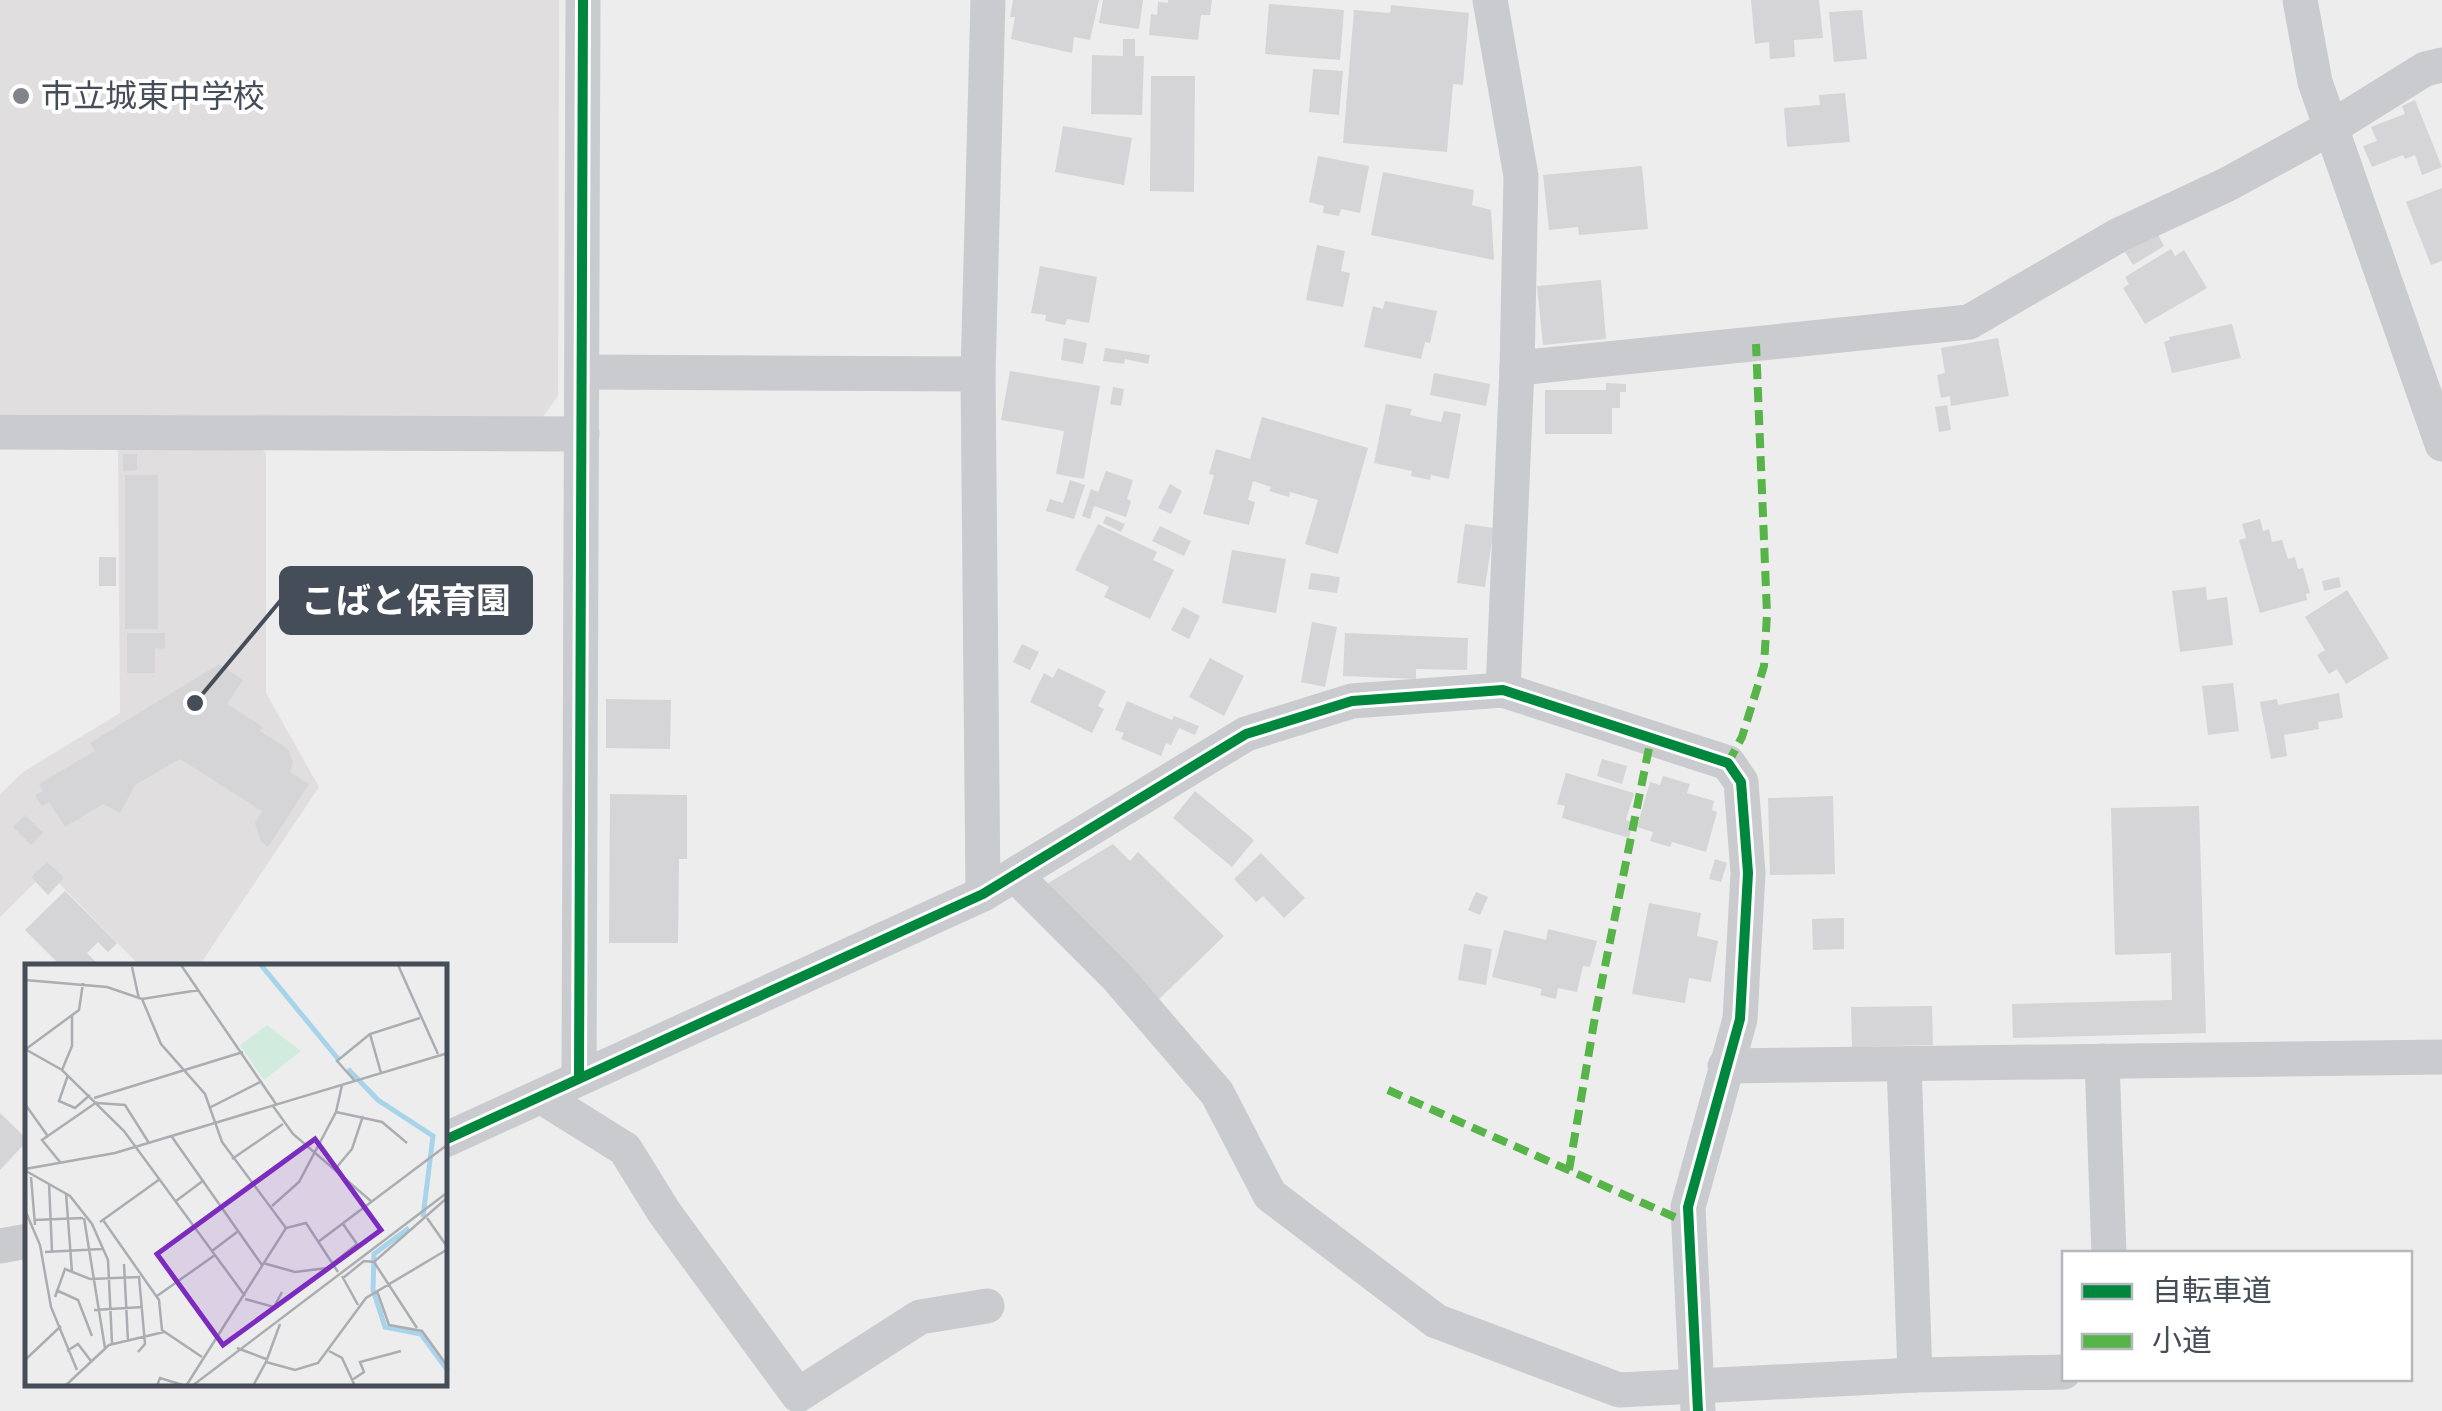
<svg xmlns="http://www.w3.org/2000/svg" width="2442" height="1411" font-family="Rubik,'Noto Sans JP',sans-serif">
	<rect width="100%" height="100%" fill="#eeeded"/>
	<!-- education -->
	<g fill="#e0dede">
		<polygon points="0,0 559,0 558,396 542,418 0,414"/>
		<polygon points="118,448 259,449 266,452 266,693 319,787 199,966 140,966 47,871 0,917 0,794 23,772 120,713"/>
	</g>
	<!-- building -->
	<g fill="#d5d5d7">
		<polygon points="1013,0 1099,0 1090,40 1074,37 1072,53 1011,39 1015,17 1010,17"/>
		<polygon points="1103,0 1143,0 1139,29 1099,23"/>
		<polygon points="1168,0 1212,0 1210,15 1201,15 1198,40 1149,35 1151,14 1157,15 1158,2 1168,3"/>
		<polygon points="1751,0 1819,0 1823,38 1794,40 1795,57 1770,59 1769,42 1755,44"/>
		<polygon points="1269,4 1344,10 1340,60 1265,54"/>
		<polygon points="1391,5 1469,13 1463,85 1453,84 1447,152 1343,143 1354,10 1390,13"/>
		<polygon points="1862,10 1867,59 1834,62 1829,12"/>
		<polygon points="1123,39 1135,39 1135,56 1144,56 1142,115 1091,114 1092,55 1123,56"/>
		<polygon points="1313,69 1343,71 1339,115 1309,112"/>
		<polygon points="1151,76 1195,76 1194,192 1150,191"/>
		<polygon points="1845,93 1850,142 1787,147 1784,108 1820,105 1819,95"/>
		<polygon points="2415,100 2442,167 2422,175 2415,155 2405,159 2403,155 2372,167 2363,146 2377,141 2371,127 2405,114 2402,106"/>
		<polygon points="1063,126 1132,138 1124,185 1055,172"/>
		<polygon points="1318,156 1369,166 1360,213 1341,209 1339,216 1323,213 1324,206 1309,202"/>
		<polygon points="1642,166 1648,229 1579,235 1578,227 1549,230 1543,175"/>
		<polygon points="1383,172 1474,190 1472,205 1491,210 1494,260 1371,235"/>
		<polygon points="2442,188 2442,261 2431,265 2406,202"/>
		<polygon points="2157,233 2164,246 2133,265 2125,252"/>
		<polygon points="1317,245 1345,251 1341,271 1350,273 1343,307 1306,300"/>
		<polygon points="2171,249 2175,256 2184,250 2207,288 2145,324 2123,288 2129,284 2125,277"/>
		<polygon points="1040,266 1097,277 1089,323 1067,319 1065,325 1045,321 1046,315 1031,313"/>
		<polygon points="1601,280 1606,339 1543,345 1537,286"/>
		<polygon points="1385,301 1437,311 1430,343 1425,342 1421,359 1364,347 1373,306 1383,309"/>
		<polygon points="2232,324 2241,358 2172,373 2164,342 2170,340 2169,337"/>
		<polygon points="1064,338 1087,343 1083,364 1061,360"/>
		<polygon points="1998,338 2009,396 1951,406 1950,396 1941,398 1937,375 1945,373 1941,348"/>
		<polygon points="1105,348 1150,355 1148,364 1125,359 1124,364 1103,361"/>
		<polygon points="1010,371 1100,386 1084,479 1056,474 1064,431 1001,420"/>
		<polygon points="1434,373 1490,384 1486,406 1430,395"/>
		<polygon points="1606,383 1626,384 1626,392 1620,392 1620,408 1612,408 1612,434 1545,434 1545,390 1606,390"/>
		<polygon points="1113,387 1124,389 1121,406 1110,404"/>
		<polygon points="1386,404 1412,409 1410,415 1441,422 1444,411 1461,414 1449,479 1431,475 1430,480 1411,476 1412,471 1374,463"/>
		<polygon points="1947,405 1951,430 1939,432 1935,407"/>
		<polygon points="1262,417 1368,448 1338,554 1305,544 1318,500 1290,492 1289,497 1269,491 1271,487 1253,481 1248,500 1255,502 1249,525 1203,514 1214,475 1209,474 1216,449 1250,459"/>
		<polygon points="123,454 137,454 137,470 123,471"/>
		<polygon points="1106,471 1133,480 1127,499 1131,501 1126,517 1094,506 1090,519 1082,516 1091,489 1098,492"/>
		<rect x="125" y="475" width="33" height="154"/>
		<polygon points="1070,480 1085,485 1074,519 1046,511 1050,499 1063,503"/>
		<polygon points="1170,484 1182,491 1171,514 1158,508"/>
		<polygon points="1106,516 1125,524 1121,532 1103,523"/>
		<polygon points="2260,519 2263,531 2269,529 2272,542 2282,540 2288,559 2295,557 2298,569 2303,568 2310,593 2306,594 2307,600 2260,613 2239,540 2246,538 2242,524"/>
		<polygon points="1098,524 1157,552 1153,560 1174,570 1150,619 1104,597 1109,587 1075,570"/>
		<polygon points="1465,524 1494,528 1485,587 1457,583"/>
		<polygon points="1160,526 1191,541 1184,556 1152,541"/>
		<polygon points="1232,550 1286,559 1276,613 1222,603"/>
		<rect x="99" y="557" width="17" height="29"/>
		<polygon points="1311,573 1340,577 1337,593 1308,589"/>
		<polygon points="2339,577 2341,587 2324,591 2322,581"/>
		<polygon points="2206,587 2207,600 2227,597 2233,645 2180,652 2172,591"/>
		<polygon points="2347,590 2389,658 2346,684 2337,669 2329,674 2317,655 2325,650 2305,617"/>
		<polygon points="1183,607 1200,616 1189,639 1171,630"/>
		<polygon points="1312,622 1337,627 1325,687 1301,682"/>
		<polygon points="127,633 165,633 165,649 155,648 155,673 127,673"/>
		<polygon points="1345,633 1468,638 1467,670 1416,669 1416,679 1343,676"/>
		<polygon points="1022,644 1039,652 1030,670 1013,662"/>
		<polygon points="1210,658 1244,676 1224,716 1189,697"/>
		<polygon points="219,664 243,680 227,704 263,727 260,731 288,749 293,762 290,772 309,784 268,847 261,842 255,823 262,811 180,759 135,785 120,813 103,804 65,827 49,802 42,806 35,795 43,791 39,784 95,751 90,743"/>
		<polygon points="1058,668 1106,691 1098,706 1104,709 1092,733 1030,702 1044,673 1053,678"/>
		<polygon points="2233,683 2239,731 2208,735 2202,686"/>
		<polygon points="2339,693 2343,718 2318,722 2319,729 2284,735 2287,756 2271,759 2260,702 2277,699 2278,705"/>
		<polygon points="606,699 671,700 670,749 606,748"/>
		<polygon points="1127,701 1172,720 1174,716 1199,726 1195,735 1179,728 1171,745 1166,743 1161,756 1121,739 1124,733 1115,730"/>
		<polygon points="1602,759 1627,766 1622,784 1597,776"/>
		<polygon points="1566,773 1634,793 1626,820 1633,822 1629,838 1562,818 1565,806 1557,804"/>
		<polygon points="1663,776 1690,784 1687,793 1714,801 1712,810 1717,812 1706,852 1672,842 1670,847 1650,841 1653,832 1637,827 1650,782 1660,785"/>
		<polygon points="1195,791 1254,840 1232,867 1173,818"/>
		<polygon points="610,794 687,795 687,859 679,859 678,943 609,943"/>
		<polygon points="1833,796 1835,874 1770,875 1768,798"/>
		<polygon points="2199,806 2206,1033 2013,1038 2012,1004 2172,1000 2171,953 2115,955 2111,808"/>
		<polygon points="25,815 43,833 31,845 13,827"/>
		<polygon points="1113,844 1130,861 1138,852 1224,936 1156,1002 1045,885"/>
		<polygon points="1261,853 1305,898 1284,918 1263,896 1256,902 1234,879"/>
		<polygon points="1715,859 1727,863 1721,882 1709,879"/>
		<polygon points="47,862 64,878 48,895 31,877"/>
		<polygon points="65,891 117,943 108,952 98,942 87,953 97,963 94,966 61,966 25,930"/>
		<polygon points="1476,892 1488,897 1480,915 1468,910"/>
		<polygon points="1649,903 1701,913 1697,936 1718,941 1711,982 1689,978 1685,1003 1632,994"/>
		<polygon points="1844,918 1844,949 1813,950 1812,919"/>
		<polygon points="1548,929 1597,941 1590,967 1583,966 1577,992 1558,988 1556,999 1540,995 1542,989 1492,977 1504,930 1546,940"/>
		<polygon points="1464,944 1492,949 1486,985 1458,980"/>
		<polygon points="1932,1006 1933,1045 1852,1047 1851,1007"/>
		<polygon points="0,1113 28,1140 0,1170"/>
	</g>
	<g fill="none" stroke-linecap="round" stroke-linejoin="round">
		<!-- minor -->
		<g stroke="#c9cbce" stroke-width="35">
			<polyline points="1490,0 1521,176 1517,368 1503,690"/>
			<polyline points="2300,0 2315,82 2442,444"/>
			<polyline points="1517,368 1969,322 2119,235 2228,184 2332,127 2425,69 2442,65"/>
			<polyline points="583,372 978,374"/>
			<polyline points="0,432 582,434"/>
			<polyline points="1015,875 1118,978 1217,1093 1270,1195 1436,1321 1619,1390 1915,1375 2064,1372"/>
			<polyline points="983,894 978,374 988,0"/>
			<polyline points="2102,1061 2109,1254"/>
			<polyline points="1904,1064 1915,1375"/>
			<polyline points="1725,1066 2442,1057"/>
			<polyline points="579,1076 583,0"/>
			<polyline points="542,1097 625,1149 664,1212 798,1395 920,1317 987,1306"/>
			<polyline points="445,1140 983,894 1246,734 1352,701 1503,690 1728,763 1741,782 1748,873 1740,1019 1688,1207 1698,1411"/>
			<polyline points="0,1246 28,1241"/>
		</g>
		<!-- quiet -->
		<g stroke="#57b448" stroke-width="8" stroke-dasharray="15 8" stroke-linecap="butt">
			<polyline points="1728,763 1742,737 1764,666 1767,614 1756,344"/>
			<polyline points="1388,1090 1688,1223"/>
			<polyline points="1569,1170 1596,1011 1651,738"/>
		</g>
		<!-- cycleway casing -->
		<g stroke="#fff" stroke-width="16">
			<g id="cycleway">
				<polyline points="579,1076 583,0"/>
				<polyline points="445,1140 983,894 1246,734 1352,701 1503,690 1728,763 1741,782 1748,873 1740,1019 1688,1207 1698,1411"/>
			</g>
		</g>
		<!-- cycleway -->
		<use href="#cycleway" stroke="#00873e" stroke-width="10"/>
	</g>
	<!-- markers -->
	<circle fill="#80858c" stroke="#fff" stroke-width="4" cx="21" cy="96" r="10"/>
	<g text-anchor="middle" dominant-baseline="central" stroke-width="8" stroke-linejoin="round" paint-order="stroke">
		<!-- poi labels -->
		<g font-size="32" fill="#454d58" stroke="#fff" text-anchor="start">
			<text x="41" y="96">市立城東中学校</text>
		</g>
	</g>
	<!-- overview -->
	<g transform="translate(25 964)">
		<rect width="422" height="422" fill="#eeeded"/>
		<path d="M242,61L276,87L239,116L215,81Z" fill="#d1ecdf"/>
		<path fill="none" stroke="#a7d4ea" stroke-width="5" d="M236,1L314,96M323,105L353,136L408,172L398,253M384,264L349,290L348,326L360,363L396,370L423,407"/>
		<path fill="none" stroke="#aaadb1" stroke-width="2.5" d="M156,1L251,140M373,1L413,90M107,3L114,35M0,16L82,23L117,35L174,26M117,35L136,80L180,130L197,178L261,264M0,85L37,106L99,167L220,332M1,85L54,46L58,19M37,106L47,82V50M356,109L345,70L395,54M43,111L34,137L50,144L65,131M329,116L312,97L345,70M69,134L218,88M72,139L100,141L124,179M0,140L22,171M248,142L268,170L347,238M186,143L237,117M311,148L357,158L382,179M147,173L237,301M207,195L258,160M35,198L17,176L72,138M311,204L327,185L338,152M0,205L90,189L423,89M1,207L45,232L67,260L83,296L87,379M6,213L10,261M24,219L27,287M41,229L47,308M151,237L179,216M247,242L274,218L311,148L317,121M0,246L15,281L26,343L52,406M59,254L80,384M402,254L423,284M9,256L58,254M78,256L134,336L137,366L177,393M75,258L135,215M293,278L422,181M187,287L212,268M20,288L77,285M349,298L392,364M238,299L270,308L302,304L332,280L318,260M99,300L103,377M317,312L333,341M318,314L339,297L349,298L423,233M31,326L53,336L67,372M352,327L364,361L397,367L423,403M132,332L190,291M30,333L40,305L65,315L114,313L120,380L113,388M220,335L249,343L257,328M69,346L118,343M212,384L241,395M42,387L53,380L66,397M304,387L317,394L330,422M0,396L36,362M241,398L255,360M327,416L339,408L335,398L376,387M40,422L84,381L139,368M132,422L135,414L161,422M161,422L261,264L281,259L313,308M167,422L423,228M228,422L241,398L270,406L293,399L341,334L423,285"/>
		<path fill="#7b2cbf" fill-opacity="0.15" stroke="#7b2cbf" stroke-width="5" d="M290,175L356,266L198,381L132,290Z"/>
		<rect width="422" height="422" fill="none" stroke="#454d58" stroke-width="5"/>
	</g>
	<!-- callouts -->
	<path fill="none" stroke="#454d58" stroke-width="4" d="M195 703L281 600"/>
	<circle fill="#454d58" stroke="#fff" stroke-width="4" cx="195" cy="703" r="10"/>
	<rect fill="#454d58" stroke="#454d58" stroke-width="4" x="281" y="568" width="250" height="65" rx="10"/>
	<g font-size="35" text-anchor="middle" font-weight="bold" fill="#fff">
		<text x="406" y="613">こばと保育園</text>
	</g>
	<!-- legend -->
	<rect x="2062" y="1251" width="350" height="130" fill="#ffffff" stroke="#b5b8bc" stroke-width="2.5"/>
	<rect x="2082" y="1284" width="50" height="15" fill="#00873e" stroke="#b5b8bc" stroke-width="2.5"/>
	<text x="2152" y="1301" font-size="30" fill="#454d58">自転車道</text>
	<rect x="2082" y="1334" width="50" height="15" fill="#57b448" stroke="#b5b8bc" stroke-width="2.5"/>
	<text x="2152" y="1351" font-size="30" fill="#454d58">小道</text>
</svg>
